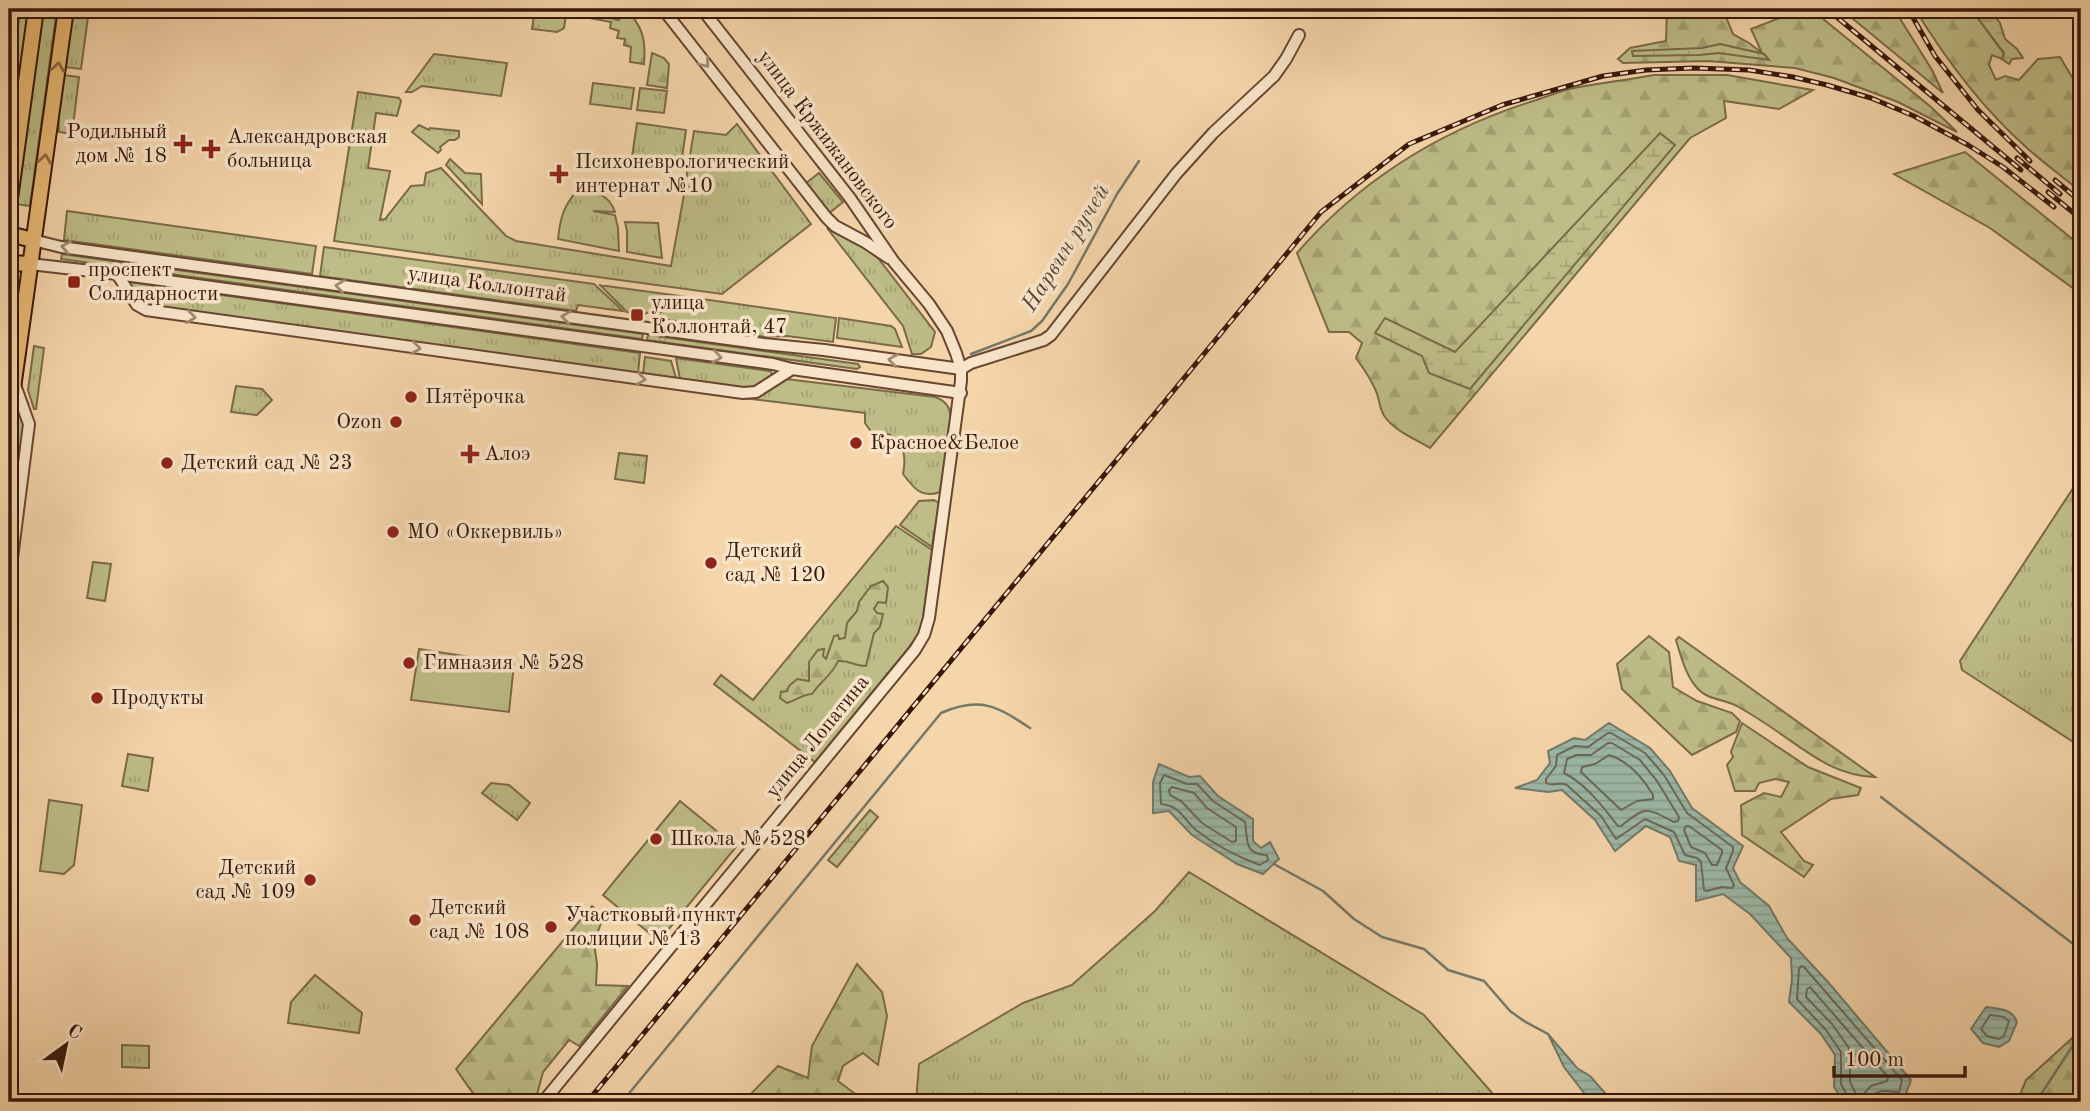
<svg xmlns="http://www.w3.org/2000/svg" width="2090" height="1111" font-family="'Old Standard TT',serif">
	<defs>
		<pattern id="grass-tufts" width="24" height="20" patternUnits="userSpaceOnUse" patternTransform="scale(1.75)"><rect width="24" height="20" fill="#bebd87"/><path d="M3 7l-1-3M5 7V3M7 7l1-3M15 17l-1-3M17 17v-4M19 17l1-3" fill="none" stroke="#a4a273"/></pattern>
		<pattern id="forest-firs" width="22" height="20" patternUnits="userSpaceOnUse" patternTransform="scale(1.75)"><rect width="22" height="20" fill="#bebd87"/><path d="M5 1l3.5 6h-7zM16 11l3.5 6h-7z" fill="#a4a273"/></pattern>
		<pattern id="wetland-marsh" width="20" height="14" patternUnits="userSpaceOnUse" patternTransform="scale(1.75)"><rect width="20" height="14" fill="#bebd87"/><path d="M1 5h8M5 5V1M11 12h8M15 12V8" fill="none" stroke="#a4a273"/></pattern>
		<pattern id="water-rules" width="6" height="5" patternUnits="userSpaceOnUse" patternTransform="scale(1.75)"><rect width="6" height="5" fill="#9cb9a8"/><path d="M0 2.5h6" fill="none" stroke="#879e8f"/></pattern>
	</defs>
	<rect width="100%" height="100%" fill="#f5d5aa"/>
	<filter id="stains"><feTurbulence type="fractalNoise" baseFrequency=".00286" numOctaves="4"/><feColorMatrix values="0 0 0 0 .2 0 0 0 0 .09 0 0 0 0 .02 0 0 0 .5 -.17"/></filter>
	<radialGradient id="worn" r=".72"><stop offset=".6" stop-color="#630" stop-opacity="0"/><stop offset="1" stop-color="#630" stop-opacity=".3"/></radialGradient>
	<!-- grass -->
	<g fill="url(#grass-tufts)" stroke="#7b6a48" stroke-width="2">
		<polygon points="19,9 29,9 16,100 14,103 10,101 9,84"/>
		<polygon points="43,9 57,9 30,206 16,204"/>
		<polygon points="538,12 566,15 564,28 557,32 532,29 534,15 538,15"/>
		<polygon points="71,14 88,17 81,69 64,67"/>
		<polygon points="434,54 507,63 501,96 422,86 412,92 406,92"/>
		<polygon points="63,75 79,77 72,134 59,132 58,112"/>
		<polygon points="593,83 634,88 631,109 590,104"/>
		<polygon points="640,88 667,91 664,113 637,110"/>
		<polygon points="358,92 399,98 401,101 397,116 376,113 368,168 390,171 380,220 385,219 411,186 424,185 426,173 441,168 506,236 516,241 671,266 685,189 701,191 702,189 685,186 694,131 726,135 737,124 811,224 722,294 334,241"/>
		<polygon points="637,123 686,130 681,165 632,157"/>
		<polygon points="419,125 429,130 430,128 459,131 459,137 455,140 449,140 440,147 441,150 438,153 412,132"/>
		<polygon points="450,159 465,173 481,174 482,204 446,165"/>
		<polygon points="819,173 843,202 828,214 805,184"/>
		<path d="M577,191C595,193 608,192 615,212L593,211L615,215L618,228L619,251L558,239C560,220 563,206 577,191Z"/>
		<polygon points="67,211 316,246 312,274 64,240"/>
		<polygon points="625,222 658,223 662,258 627,252 627,231"/>
		<polygon points="827,228 863,246 878,258 935,332 931,347 921,354 912,354 903,326"/>
		<polygon points="324,247 594,284 623,311 578,305 576,311 320,276"/>
		<polygon points="62,254 643,334 642,339 61,259"/>
		<polygon points="129,282 640,353 638,373 141,304 128,283"/>
		<polygon points="600,285 599,285 695,298 644,314 627,312"/>
		<polygon points="702,299 836,318 833,342 787,336 765,337 676,325 676,321 657,318 658,313"/>
		<polygon points="839,318 891,326 895,329 902,347 837,338"/>
		<polygon points="648,335 858,364 860,367 857,369 647,340"/>
		<polygon points="34,346 44,348 36,409 34,409 28,390"/>
		<polygon points="645,357 671,361 676,378 643,374"/>
		<polygon points="676,358 770,371 773,375 760,384 749,388 680,379"/>
		<path d="M786,379L935,397C946,401 950,407 951,418L940,492C921,499 914,488 903,474C908,450 899,429 872,433L865,423V413L743,398Z"/>
		<polygon points="236,386 262,389 272,400 257,415 231,412"/>
		<polygon points="18,412 21,414 24,426 9,534 9,463 15,415"/>
		<polygon points="619,453 647,456 644,483 615,479"/>
		<polygon points="2081,476 2081,747 1962,670 1960,661"/>
		<polygon points="934,500 939,503 932,547 900,525 919,501"/>
		<polygon points="896,526 932,550 922,625 917,636 906,651 815,762 714,684 721,675 753,700"/>
		<polygon points="128,754 153,758 148,791 122,786"/>
		<polygon points="491,783 509,785 530,803 517,820 482,793"/>
		<polygon points="1189,872 1424,1015 1500,1102 916,1102 919,1064 1023,1003 1072,985 1155,911"/>
		<polygon points="315,975 362,1013 359,1033 288,1023 291,1002"/>
		<polygon points="122,1045 149,1046 149,1068 122,1067"/>
	</g>
	<!-- forest -->
	<g fill="url(#forest-firs)" stroke="#7b6a48" stroke-width="2">
		<path d="M590,9H614L613,19L619,20L620,9H626C643,27 646,40 644,64L630,62L631,47L624,45L625,39L617,38L619,31L610,28L611,22L589,18Z"/>
		<polygon points="1667,9 1714,9 1726,17 1733,34 1749,43 1762,53 1751,29 1795,12 1792,9 1811,9 1931,107 1957,132 1898,102 1834,78 1795,68 1708,61 1623,63 1618,59 1630,48 1666,41"/>
		<polygon points="1841,9 1894,9 1932,70 1943,93"/>
		<path d="M1915,9H1971L2004,54L2002,59L1992,55L1989,65L1996,80L2005,76L2019,80L2038,59L2060,57L2078,87H2081V192C2063,177 2044,163 2027,148C1982,108 1946,60 1915,9Z"/>
		<polygon points="652,53 664,58 669,64 667,88 647,85"/>
		<path d="M1654,75H1727L1813,90L1779,109L1724,101L1726,118L1690,138L1430,448C1415,439 1395,431 1385,417C1379,409 1380,400 1376,391C1371,379 1364,369 1356,358L1362,343L1349,332H1329L1297,253C1360,180 1442,130 1533,101C1546,97 1560,91 1574,88C1600,83 1627,80 1654,75Z"/>
		<polygon points="1965,152 2081,246 2081,294 1990,228 1894,174"/>
		<path d="M883,581L888,587L886,603L878,602L874,609L877,613L883,614L880,627L874,633L866,666C854,666 849,660 838,661C833,674 820,682 812,694C802,694 796,701 787,703L780,698L781,692L787,691L789,686L797,679L809,681V662L818,650L824,649L823,656L826,659L834,636L838,635L839,639L845,638L847,623L857,611L859,602L871,586Z"/>
		<polygon points="1649,636 1669,652 1673,687 1697,701 1732,713 1740,721 1736,732 1692,755 1622,689 1617,664"/>
		<path d="M1679,637L1875,777C1835,776 1809,753 1778,732C1765,723 1751,714 1737,706C1724,699 1708,700 1698,689C1686,677 1681,656 1676,640Z"/>
		<polygon points="1742,723 1808,767 1861,788 1858,795 1831,799 1781,832 1804,861 1813,865 1804,877 1742,835 1741,805 1764,793 1781,797 1789,782 1775,779 1759,783 1755,791 1735,791 1727,765 1733,757 1731,752"/>
		<polygon points="592,906 604,915 594,942 597,964 596,985 628,986 579,1046 569,1040 543,1072 535,1102 479,1102 456,1069"/>
		<polygon points="857,964 882,992 887,1016 878,1065 863,1053 843,1066 838,1081 866,1102 743,1102 778,1066 808,1078 812,1046"/>
		<polygon points="2081,1030 2081,1102 2017,1102 2026,1080"/>
	</g>
	<!-- wetland -->
	<g fill="url(#wetland-marsh)" stroke="#7b6a48" stroke-width="2">
		<polygon points="1971,9 1989,9 2000,23 2005,39 2017,49 2023,58 2012,59 2009,64 2002,59 2004,53"/>
		<polygon points="1720,44 1764,54 1769,60 1719,53 1699,55 1633,56 1632,51 1702,48"/>
		<polygon points="1660,133 1675,145 1470,389 1429,373 1422,356 1375,333 1385,318 1455,352"/>
		<polygon points="870,810 878,817 837,867 828,860"/>
	</g>
	<!-- garden -->
	<g fill="#bebd87" stroke="#7b6a48" stroke-width="2">
		<polygon points="93,562 111,564 105,601 87,598"/>
		<polygon points="419,649 514,664 509,712 411,700"/>
		<polygon points="49,800 82,805 74,865 64,874 40,871"/>
		<polygon points="680,801 736,847 659,941 603,895"/>
	</g>
	<!-- water -->
	<g fill="url(#water-rules)" stroke="#747868" stroke-width="2">
		<polygon points="1609,723 1650,748 1670,771 1692,808 1743,846 1733,868 1740,882 1769,906 1787,938 1828,982 1911,1080 1903,1102 1898,1102 1890,1097 1844,1102 1834,1087 1835,1055 1821,1034 1789,1002 1792,979 1791,958 1750,914 1723,894 1696,901 1696,865 1679,861 1670,837 1646,826 1615,851 1595,820 1562,790 1548,792 1515,788 1537,780 1550,763 1548,751 1574,738 1585,740"/>
		<polygon points="1159,764 1189,777 1200,776 1218,796 1253,819 1253,841 1261,848 1270,842 1279,859 1263,874 1237,864 1192,835 1169,811 1153,813 1153,782"/>
		<path d="M1986,1007C1998,1009 2012,1008 2017,1022L2009,1041L1999,1047L1983,1043L1971,1029Z"/>
		<polygon points="1548,1034 1577,1068 1590,1076 1613,1102 1591,1102 1564,1067"/>
	</g>
	<g fill="none" stroke-linecap="round" stroke-linejoin="round">
		<!-- shore -->
		<g stroke="#6a6858" stroke-width="2">
			<path d="M1608,733H1611L1645,753L1664,775L1687,813L1733,847V851L1726,868L1734,885L1732,888L1722,887L1707,891L1704,890L1701,862L1697,858L1685,855L1674,832L1645,819L1616,839L1601,816L1567,785C1560,781 1553,787 1546,783V779L1556,766L1557,755L1575,746L1588,747Z"/>
			<path d="M1608,743H1612L1640,760L1657,781L1679,817L1678,821L1674,822C1646,808 1647,805 1621,826H1618C1603,807 1586,784 1564,773L1567,759L1576,755H1591Z"/>
			<path d="M1609,755C1628,761 1643,778 1653,795V799L1637,801L1621,810L1581,772L1582,767L1595,764Z"/>
			<path d="M1164,775L1187,784H1197L1213,801L1245,822C1248,838 1243,855 1267,855L1268,860L1260,865C1238,857 1215,845 1196,830C1182,818 1181,806 1161,804L1160,783Z"/>
			<polygon points="1172,787 1194,793 1207,808 1236,827 1236,841 1232,842 1202,823 1181,801 1170,795 1169,790"/>
			<polygon points="1686,826 1689,826 1722,850 1722,853 1717,865 1712,865 1705,853 1691,847 1684,830"/>
			<polygon points="1810,987 1888,1077 1887,1081 1871,1086 1862,1096 1857,1096 1850,1082 1850,1055 1849,1048 1832,1024 1806,997 1807,989"/>
			<polygon points="1990,1015 2004,1017 2009,1021 2004,1036 1999,1039 1987,1036 1981,1029"/>
			<path d="M1849,1102L1848,1097L1841,1084V1052L1826,1030L1797,999L1799,969L1801,966L1804,967L1902,1080L1899,1092C1890,1092 1880,1088 1872,1096L1871,1102"/>
		</g>
		<!-- stream -->
		<g stroke="#747868" stroke-width="2.5">
			<polyline points="971,354 1031,331 1042,321 1068,284 1117,194 1139,161"/>
			<polyline points="1881,797 2081,950"/>
			<polyline points="1274,864 1323,891 1354,919 1382,937 1424,949 1448,970 1484,981 1510,1011 1524,1021 1548,1034"/>
			<path d="M622,1102L941,713C980,696 997,706 1030,728"/>
			<polyline points="2036,1102 2081,1033"/>
		</g>
		<!-- minor casing -->
		<g stroke="#674631" stroke-width="14">
			<g id="minor">
				<polyline points="663,9 826,217 835,226 865,242 889,258"/>
				<polyline points="9,51 14,9"/>
				<polyline points="9,107 20,123"/>
				<polyline points="33,240 61,247 764,344 824,350 961,369"/>
				<polyline points="30,264 117,274 773,364 792,369 961,393"/>
				<polyline points="117,274 137,305 146,310 743,393 756,392 792,369"/>
				<polyline points="961,369 971,363 1044,340 1051,335 1176,174 1213,133 1274,76 1286,59 1299,35"/>
				<polyline points="9,582 29,424 14,382"/>
				<polyline points="543,1102 915,650 924,635 929,618 961,381 961,369 956,353 947,331 929,304 894,262 850,198 702,9"/>
			</g>
		</g>
		<!-- major casing -->
		<g stroke="#381709" stroke-width="18">
			<g id="major">
				<polyline points="9,206 36,9"/>
				<polyline points="9,234 33,240"/>
				<polyline points="9,263 30,264"/>
				<polyline points="9,417 66,9"/>
			</g>
		</g>
		<!-- minor -->
		<use href="#minor" stroke="#f8e4c8" stroke-width="10"/>
		<!-- major -->
		<use href="#major" stroke="#eaba75" stroke-width="14"/>
		<!-- tram -->
		<path stroke="#381709" stroke-width="2" d="M9,261C22,282 12,313 9,337"/>
		<!-- rail casing -->
		<g stroke="#381709" stroke-width="5">
			<g id="rail">
				<polyline points="1827,9 2021,170"/>
				<polyline points="1908,9 1935,56 1978,110 2030,161"/>
				<polyline points="2017,158 2060,194"/>
				<polyline points="2055,180 2081,202"/>
				<polyline points="2048,192 2081,219"/>
				<polyline points="587,1102 1321,212 1409,144 1502,105 1603,76 1646,70 1693,68 1749,70 1793,77 1827,85 1871,98 1914,116 1968,145 2003,167 2054,207"/>
			</g>
		</g>
		<!-- rail -->
		<use href="#rail" stroke="#f8e4c8" stroke-width="2.5" stroke-dasharray="8" stroke-linecap="butt"/>
	</g>
	<!-- one-way arrows -->
	<defs><path id="oneway-chevron" d="M-2-3.5L2.5 0L-2 3.5" fill="none" stroke-width="1.6" stroke-linecap="round" stroke-linejoin="round" transform="scale(1.75)"/></defs>
	<g stroke="#a28872">
		<use href="#oneway-chevron" transform="translate(705 63) rotate(52)"/>
		<use href="#oneway-chevron" transform="translate(66 247) rotate(-170)"/>
		<use href="#oneway-chevron" transform="translate(340 286) rotate(-172)"/>
		<use href="#oneway-chevron" transform="translate(191 317) rotate(8)"/>
		<use href="#oneway-chevron" transform="translate(566 317) rotate(-172)"/>
		<use href="#oneway-chevron" transform="translate(416 348) rotate(8)"/>
		<use href="#oneway-chevron" transform="translate(717 357) rotate(8)"/>
		<use href="#oneway-chevron" transform="translate(893 360) rotate(-172)"/>
		<use href="#oneway-chevron" transform="translate(641 379) rotate(8)"/>
	</g>
	<g stroke="#91683f">
		<use href="#oneway-chevron" transform="translate(58 67) rotate(-82)"/>
		<use href="#oneway-chevron" transform="translate(45 159) rotate(-82)"/>
	</g>
	<!-- markers -->
	<g fill="#8f2418" stroke="#f8e4c8" stroke-width="2.5">
		<path d="M179.5 133.5h7v7h7v7h-7v7h-7v-7h-7v-7h7z"/>
		<path d="M207.5 138.5h7v7h7v7h-7v7h-7v-7h-7v-7h7z"/>
		<path d="M555.5 163.5h7v7h7v7h-7v7h-7v-7h-7v-7h7z"/>
		<rect x="67" y="275" width="14" height="14" rx="3.5"/>
		<rect x="630" y="308" width="14" height="14" rx="3.5"/>
		<circle cx="411" cy="397" r="7"/>
		<circle cx="396" cy="422" r="7"/>
		<circle cx="856" cy="443" r="7"/>
		<path d="M466.5 443.5h7v7h7v7h-7v7h-7v-7h-7v-7h7z"/>
		<circle cx="167" cy="463" r="7"/>
		<circle cx="393" cy="532" r="7"/>
		<circle cx="711" cy="563" r="7"/>
		<circle cx="409" cy="663" r="7"/>
		<circle cx="97" cy="698" r="7"/>
		<circle cx="656" cy="839" r="7"/>
		<circle cx="310" cy="880" r="7"/>
		<circle cx="415" cy="920" r="7"/>
		<circle cx="551" cy="927" r="7"/>
	</g>
	<g text-anchor="middle" dominant-baseline="central" stroke-width="7" stroke-linejoin="round" paint-order="stroke">
		<!-- poi labels -->
		<g font-size="21" fill="#381709" stroke="#f8e4c8" text-anchor="start">
			<text x="167" y="132" text-anchor="end">Родильный<tspan x="167" dy="24">дом № 18</tspan></text>
			<text x="227" y="137">Александровская<tspan x="227" dy="24">больница</tspan></text>
			<text x="575" y="162">Психоневрологический<tspan x="575" dy="24">интернат №10</tspan></text>
			<text x="88" y="270">проспект<tspan x="88" dy="24">Солидарности</tspan></text>
			<text x="651" y="303">улица<tspan x="651" dy="24">Коллонтай, 47</tspan></text>
			<text x="425" y="397">Пятёрочка</text>
			<text x="382" y="422" text-anchor="end">Ozon</text>
			<text x="870" y="443">Красное&amp;Белое</text>
			<text x="484" y="454">Алоэ</text>
			<text x="181" y="463">Детский сад № 23</text>
			<text x="407" y="532">МО «Оккервиль»</text>
			<text x="725" y="551">Детский<tspan x="725" dy="24">сад № 120</tspan></text>
			<text x="423" y="663">Гимназия № 528</text>
			<text x="111" y="698">Продукты</text>
			<text x="670" y="839">Школа № 528</text>
			<text x="296" y="868" text-anchor="end">Детский<tspan x="296" dy="24">сад № 109</tspan></text>
			<text x="429" y="908">Детский<tspan x="429" dy="24">сад № 108</tspan></text>
			<text x="565" y="915">Участковый пункт<tspan x="565" dy="24">полиции № 13</tspan></text>
		</g>
		<!-- street labels -->
		<g font-size="21" fill="#381709" stroke="#f8e4c8">
			<text transform="translate(827 140) rotate(53)">улица Кржижановского</text>
			<text transform="translate(487 285) rotate(8)">улица Коллонтай</text>
			<text transform="translate(818 737) rotate(-51)">улица Лопатина</text>
		</g>
		<!-- water labels -->
		<g font-size="23" font-style="italic" fill="#564839" stroke="#f8e4c8">
			<text transform="translate(1066 248) rotate(-58)">Нарвин ручей</text>
		</g>
	</g>
	<!-- margin -->
	<rect width="2090" height="1111" fill="none" stroke="#f5d5aa" stroke-width="35"/>
	<rect x="10" y="10" width="2069" height="1090" fill="none" stroke="#381709" stroke-width="3.5"/>
	<rect x="18" y="18" width="2055" height="1076" fill="none" stroke="#381709" stroke-width="2"/>
	<!-- north arrow -->
	<g transform="translate(66 1045) rotate(33)" stroke="#f8e4c8" stroke-width="5" paint-order="stroke">
	<path d="M0-5L12 26L0 18L-12 26Z" fill="#381709"/>
	<text y="-10" font-size="19" font-weight="bold" text-anchor="middle" fill="#381709">С</text>
	</g>
	<!-- scale -->
	<path d="M1834 1066v10h131v-10" fill="none" stroke="#381709" stroke-width="3.5"/>
	<text x="1845" y="1066" font-size="21" fill="#381709" stroke="#f8e4c8" stroke-width="5" paint-order="stroke">100 m</text>
	<rect width="100%" height="100%" filter="url(#stains)"/>
	<rect width="100%" height="100%" fill="url(#worn)"/>
</svg>
